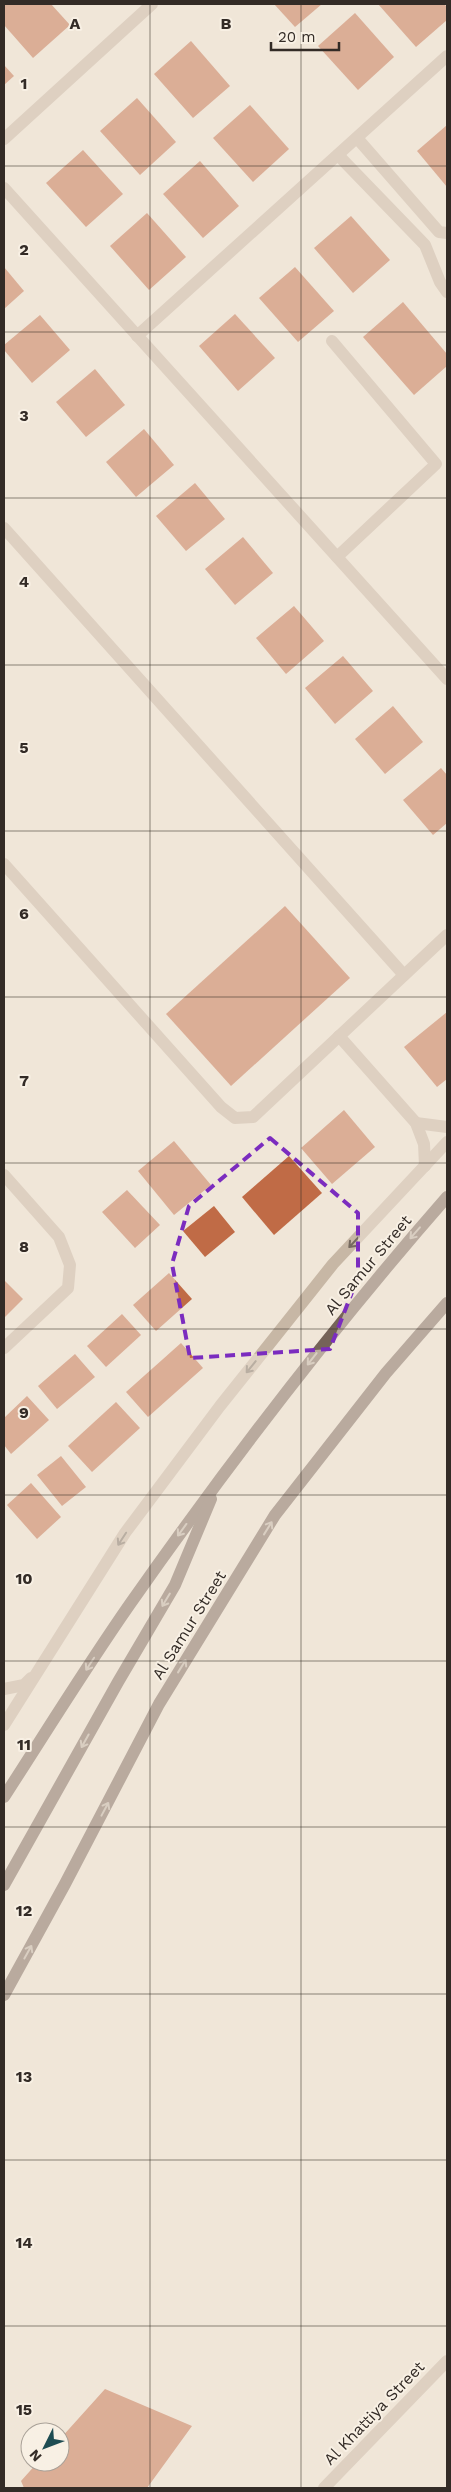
<svg xmlns="http://www.w3.org/2000/svg" width="451" height="2492" font-family="'Work Sans',sans-serif">
	<rect width="100%" height="100%" fill="#f0e6d8"/>
	<!-- building -->
	<g fill="#c06b46">
		<polygon points="4,4 51,4 70,25 33,58 4,25"/>
		<polygon points="274,4 322,4 295,27"/>
		<polygon points="378,4 444,4 447,7 447,20 416,47"/>
		<polygon points="355,13 394,57 358,90 318,46"/>
		<polygon points="191,41 230,86 193,118 154,74"/>
		<polygon points="4,65 14,76 4,85"/>
		<polygon points="137,98 176,142 140,175 100,131"/>
		<polygon points="250,105 289,149 253,182 213,138"/>
		<polygon points="447,125 447,187 417,151"/>
		<polygon points="83,150 123,194 86,227 46,183"/>
		<polygon points="200,161 239,206 203,238 163,194"/>
		<polygon points="147,213 186,257 149,290 110,246"/>
		<polygon points="351,216 390,260 353,293 314,248"/>
		<polygon points="4,267 24,291 4,309"/>
		<polygon points="295,267 334,311 298,342 259,298"/>
		<polygon points="403,302 447,354 447,366 414,395 363,337"/>
		<polygon points="235,314 275,358 238,391 199,346"/>
		<polygon points="40,315 70,350 32,383 4,350 4,345"/>
		<polygon points="95,369 125,405 86,437 56,402"/>
		<polygon points="144,429 174,465 136,497 106,462"/>
		<polygon points="195,483 225,519 186,551 156,516"/>
		<polygon points="243,537 273,573 235,605 205,569"/>
		<polygon points="294,606 324,641 286,674 256,638"/>
		<polygon points="343,656 373,691 335,724 305,688"/>
		<polygon points="393,706 423,742 385,774 355,739"/>
		<polygon points="441,768 447,775 447,823 433,835 403,800"/>
		<polygon points="285,906 350,978 231,1086 166,1014"/>
		<polygon points="447,1012 447,1079 437,1087 404,1047"/>
		<polygon points="344,1110 375,1147 332,1184 301,1148"/>
		<polygon points="174,1141 211,1185 174,1215 138,1171"/>
		<polygon points="289,1156 322,1193 274,1235 242,1197"/>
		<polygon points="127,1190 160,1225 135,1248 102,1212"/>
		<polygon points="214,1206 235,1232 205,1257 183,1231"/>
		<polygon points="169,1273 192,1299 156,1331 133,1305"/>
		<polygon points="4,1280 23,1299 4,1318"/>
		<polygon points="122,1314 141,1335 106,1367 87,1346"/>
		<polygon points="181,1343 203,1368 148,1417 126,1392"/>
		<polygon points="75,1354 95,1377 57,1409 38,1386"/>
		<polygon points="27,1396 49,1420 11,1454 4,1445 4,1418"/>
		<polygon points="116,1402 140,1428 92,1472 68,1446"/>
		<polygon points="61,1456 86,1487 62,1506 37,1475"/>
		<polygon points="31,1483 61,1517 37,1539 7,1505"/>
		<polygon points="105,2389 192,2426 147,2488 24,2488 21,2481 38,2462 60,2462 60,2439"/>
	</g>
	<g fill="none" stroke-linecap="round" stroke-linejoin="round">
		<!-- street -->
		<g stroke="#c7b7a5" stroke-width="12">
			<polyline points="357,138 439,232 447,233"/>
			<polyline points="4,139 152,4"/>
			<polyline points="338,155 425,245 440,282 447,292"/>
			<polyline points="4,188 447,679"/>
			<polyline points="137,336 447,56"/>
			<polyline points="332,341 436,464 337,557"/>
			<polyline points="4,528 404,975"/>
			<polyline points="4,864 221,1107 235,1118 253,1117 447,935"/>
			<polyline points="339,1036 416,1123 424,1144 425,1166"/>
			<polyline points="416,1123 447,1127"/>
			<polyline points="4,1175 59,1237 70,1265 68,1288 4,1348"/>
			<polyline points="4,1689 24,1685 31,1678"/>
			<polyline points="4,1725 125,1533 220,1406 333,1264 447,1142"/>
			<polyline points="324,2488 447,2361"/>
		</g>
		<!-- primary -->
		<g stroke="#756358" stroke-width="12">
			<path d="M4,1797C46,1732 86,1667 130,1604C229,1463 334,1326 447,1197"/>
			<polyline points="4,1885 118,1682 175,1585 211,1499"/>
			<polyline points="4,1995 65,1884 159,1704 275,1515 386,1373 447,1303"/>
		</g>
	</g>
	<!-- one-way arrows -->
	<defs><path id="oneway-shaft" d="M-6 0H5M1.5-3L5.5 0L1.5 3" fill="none" stroke-width="1.6" stroke-linecap="round" stroke-linejoin="round" transform="scale(1.25)"/></defs>
	<g stroke="#bdb1a5">
		<use href="#oneway-shaft" transform="translate(415 1233) rotate(131)"/>
		<use href="#oneway-shaft" transform="translate(312 1359) rotate(128)"/>
		<use href="#oneway-shaft" transform="translate(268 1528) rotate(-58)"/>
		<use href="#oneway-shaft" transform="translate(182 1530) rotate(126)"/>
		<use href="#oneway-shaft" transform="translate(166 1600) rotate(121)"/>
		<use href="#oneway-shaft" transform="translate(90 1664) rotate(123)"/>
		<use href="#oneway-shaft" transform="translate(182 1666) rotate(-58)"/>
		<use href="#oneway-shaft" transform="translate(85 1741) rotate(119)"/>
		<use href="#oneway-shaft" transform="translate(105 1809) rotate(-62)"/>
		<use href="#oneway-shaft" transform="translate(28 1952) rotate(-61)"/>
	</g>
	<g stroke="#766a5f">
		<use href="#oneway-shaft" transform="translate(354 1242) rotate(133)"/>
		<use href="#oneway-shaft" transform="translate(251 1367) rotate(129)"/>
		<use href="#oneway-shaft" transform="translate(122 1539) rotate(123)"/>
	</g>
	<!-- marked area -->
	<path d="M0 0H451V2492H0ZM270,1138L358,1213V1277L330,1349L190,1358L172,1264L189,1206Z" fill="#f0e6d8" fill-opacity=".55" fill-rule="evenodd"/>
	<path fill="none" stroke="#7b2cbf" stroke-width="4" stroke-dasharray="10 6" stroke-linejoin="round" d="M270,1138L358,1213V1277L330,1349L190,1358L172,1264L189,1206Z"/>
	<!-- grid -->
	<path fill="none" stroke="#332b26" stroke-width="1" stroke-opacity="0.55" d="M150,4V2488M301,4V2488M4,166H447M4,332H447M4,498H447M4,665H447M4,831H447M4,997H447M4,1163H447M4,1329H447M4,1495H447M4,1661H447M4,1827H447M4,1994H447M4,2160H447M4,2326H447"/>
	<g text-anchor="middle" dominant-baseline="central" stroke-width="4" stroke-linejoin="round" paint-order="stroke">
		<!-- street labels -->
		<g font-size="16" fill="#332b26" stroke="#f8f0e4">
			<text transform="translate(368 1265) rotate(-50)">Al Samur Street</text>
			<text transform="translate(189 1625) rotate(-58)">Al Samur Street</text>
			<text transform="translate(374 2413) rotate(-46)">Al Khattiya Street</text>
		</g>
	</g>
	<g font-size="16" text-anchor="middle" font-weight="bold" fill="#332b26" stroke="#f8f0e4" stroke-width="4" stroke-linejoin="round" paint-order="stroke">
		<text x="75" y="29">A</text>
		<text x="226" y="29">B</text>
		<text x="24" y="89">1</text>
		<text x="24" y="255">2</text>
		<text x="24" y="421">3</text>
		<text x="24" y="587">4</text>
		<text x="24" y="753">5</text>
		<text x="24" y="919">6</text>
		<text x="24" y="1086">7</text>
		<text x="24" y="1252">8</text>
		<text x="24" y="1418">9</text>
		<text x="24" y="1584">10</text>
		<text x="24" y="1750">11</text>
		<text x="24" y="1916">12</text>
		<text x="24" y="2082">13</text>
		<text x="24" y="2248">14</text>
		<text x="24" y="2415">15</text>
	</g>
	<!-- border -->
	<rect width="451" height="2492" fill="none" stroke="#332b26" stroke-width="10"/>
	<!-- north arrow -->
	<g transform="translate(45 2447) rotate(228)"><circle r="24" fill="#f8f0e4" stroke="#a9a198"/>
	<path d="M0-4L9 19L0 12L-9 19Z" fill="#1e4c52"/>
	<text y="-8" font-size="14" font-weight="bold" text-anchor="middle" fill="#332b26">N</text>
	</g>
	<!-- scale -->
	<path d="M271 42v8h68v-8" fill="none" stroke="#332b26" stroke-width="2.5"/>
	<text x="278" y="42" font-size="15" fill="#332b26" stroke="#f8f0e4" stroke-width="4" paint-order="stroke">20 m</text>
</svg>
